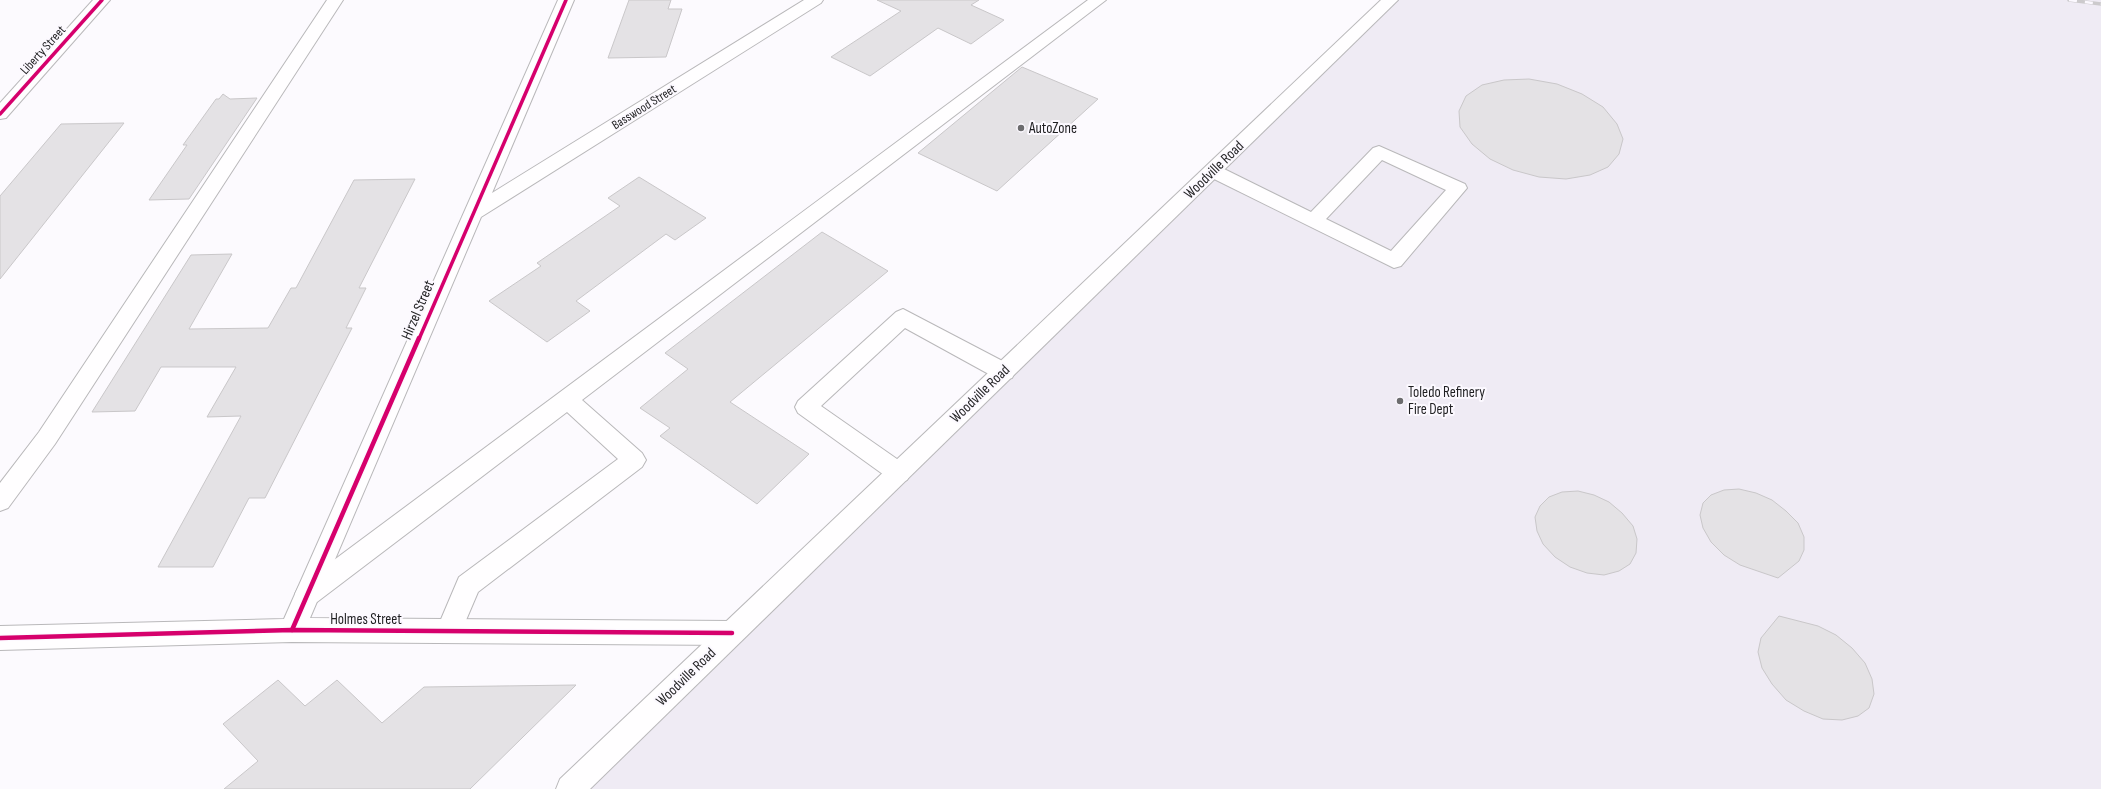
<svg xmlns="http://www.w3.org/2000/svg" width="2101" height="789" font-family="'Sofia Sans Condensed',sans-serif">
	<rect width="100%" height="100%" fill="#fcfafe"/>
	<!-- built -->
	<polygon fill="#efebf4" points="1386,0 2101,0 2101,789 557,789"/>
	<!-- building -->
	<g fill="#e4e2e5" stroke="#c9c7c9">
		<polygon points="629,0 671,0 668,9 682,9 666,57 608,58"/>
		<polygon points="877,0 979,0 971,5 1004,20 971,44 938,28 870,76 831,57 901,11"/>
		<polygon points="1022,67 1098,99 997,191 918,153"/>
		<polygon points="1529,79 1557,84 1582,94 1603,107 1617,124 1623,139 1619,154 1608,167 1590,175 1566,179 1539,177 1513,170 1490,159 1472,144 1460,127 1459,111 1466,96 1482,85 1504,80"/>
		<polygon points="223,94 230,99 257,98 189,199 149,200 187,145 183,145 216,99 219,99"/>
		<polygon points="124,123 0,279 0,196 61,124"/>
		<polygon points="639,177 706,218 675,240 666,234 576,301 590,311 547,342 489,301 541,266 537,263 620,206 608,198"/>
		<polygon points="415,179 359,288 366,288 346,328 352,328 265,498 249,498 213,567 158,567 241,416 207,417 236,367 161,367 135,411 92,412 191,255 232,254 189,329 268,328 291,288 296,288 354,180"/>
		<polygon points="822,232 888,271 730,402 809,454 757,504 660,436 670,428 640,408 688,369 665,353"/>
		<polygon points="1739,489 1756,493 1772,500 1786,511 1798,523 1804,537 1804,550 1799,561 1778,578 1740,565 1724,555 1711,542 1703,528 1700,515 1703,503 1711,495 1724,490"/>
		<polygon points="1578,491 1594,495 1609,502 1622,513 1633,526 1637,539 1636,553 1630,564 1619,571 1604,575 1587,573 1570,567 1555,557 1543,544 1537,531 1535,517 1540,506 1549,497 1562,492"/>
		<polygon points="1779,616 1818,626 1836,635 1852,648 1865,663 1872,679 1874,694 1869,708 1858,716 1842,720 1823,719 1804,711 1786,700 1772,684 1762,668 1758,652 1761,638"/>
		<polygon points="278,680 305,706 337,680 382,723 424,687 576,685 470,789 224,789 258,761 223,724"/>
	</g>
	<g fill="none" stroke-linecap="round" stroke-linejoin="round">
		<!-- service casing -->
		<g stroke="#b9b8ba" stroke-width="2">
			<g id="service">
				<polygon points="327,0 343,0 55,444 8,508 0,511 0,483 39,432"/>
				<polygon points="1088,0 1106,0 582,400 642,453 646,460 642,467 478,592 458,639 449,643 440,639 436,631 459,577 618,459 567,412 317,602 308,605 299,602 295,594 299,586"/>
				<path d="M1379,146L1465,184L1467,188L1401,266L1394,268L1206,175L1204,171L1206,167L1213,165L1220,167L1311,212L1373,148ZM1382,160L1446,190L1391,251L1326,219Z"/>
				<polygon points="903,309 1012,366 1015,372 1012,378 1004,380 996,378 905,328 821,406 907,466 911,473 907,480 899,483 891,480 798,413 795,407 798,401 896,312"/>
			</g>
		</g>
		<!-- minor casing -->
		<g stroke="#b9b8ba" stroke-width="2">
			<g id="minor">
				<polygon points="93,0 110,0 6,118 0,119 0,103"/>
				<polygon points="558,0 574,0 492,193 804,0 823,0 821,3 481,217 310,618 732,621 741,625 745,633 741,641 732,645 292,642 0,650 0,626 284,619"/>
			</g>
		</g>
		<!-- primary casing -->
		<g stroke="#b9b8ba" stroke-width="2">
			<polygon id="primary" points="1381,0 1398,0 590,789 556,789 560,779"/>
		</g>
		<!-- service -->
		<use href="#service" fill="#fffeff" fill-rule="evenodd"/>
		<!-- minor -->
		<use href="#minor" fill="#fffeff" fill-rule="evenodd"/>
		<!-- primary -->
		<use href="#primary" fill="#fffeff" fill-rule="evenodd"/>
		<!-- rail casing -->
		<g stroke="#cccacc" stroke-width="3.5">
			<polyline id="rail" points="2069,0 2101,4"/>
		</g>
		<!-- rail -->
		<use href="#rail" stroke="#fcf9ff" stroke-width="2.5" stroke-dasharray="8" stroke-linecap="butt"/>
		<!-- cycleway-far1 casing -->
		<g stroke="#fcf9ff" stroke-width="5.5">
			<g id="cycleway-far1">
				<polyline points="0,114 102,0"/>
				<polyline points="419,339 566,0"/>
			</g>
		</g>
		<!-- cycleway casing -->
		<g stroke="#fcf9ff" stroke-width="7">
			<g id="cycleway">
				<polyline points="292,630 419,338"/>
				<polyline points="0,638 292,630 732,633"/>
			</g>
		</g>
		<!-- cycleway-far1 -->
		<use href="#cycleway-far1" stroke="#d6006c" stroke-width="3.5"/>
		<!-- cycleway -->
		<use href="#cycleway" stroke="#d6006c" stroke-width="4.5"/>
	</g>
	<!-- markers -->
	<g fill="#6c6c6e" stroke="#fcf9ff" stroke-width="1.5">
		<circle cx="1021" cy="128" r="4"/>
		<circle cx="1400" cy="401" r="4"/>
	</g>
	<g text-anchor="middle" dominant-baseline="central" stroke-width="4" stroke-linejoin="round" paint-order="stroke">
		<!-- far-street labels -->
		<g font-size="13" fill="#1f1f21" stroke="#fcf9ff">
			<text transform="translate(43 50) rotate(-48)">Liberty Street</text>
			<text transform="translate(644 107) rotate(-32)">Basswood Street</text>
		</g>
		<!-- poi labels -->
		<g font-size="15" fill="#1f1f21" stroke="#fcf9ff" text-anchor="start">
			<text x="1029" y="128">AutoZone</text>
			<text x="1408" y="392">Toledo Refinery<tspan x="1408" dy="17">Fire Dept</tspan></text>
		</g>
		<!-- street labels -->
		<g font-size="15" fill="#1f1f21" stroke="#fcf9ff">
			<text transform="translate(1214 170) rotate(-44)">Woodville Road</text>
			<text transform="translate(418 310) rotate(-67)">Hirzel Street</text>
			<text transform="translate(980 394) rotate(-44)">Woodville Road</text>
			<text x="366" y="619">Holmes Street</text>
			<text transform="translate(686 677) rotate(-44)">Woodville Road</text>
		</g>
	</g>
</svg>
